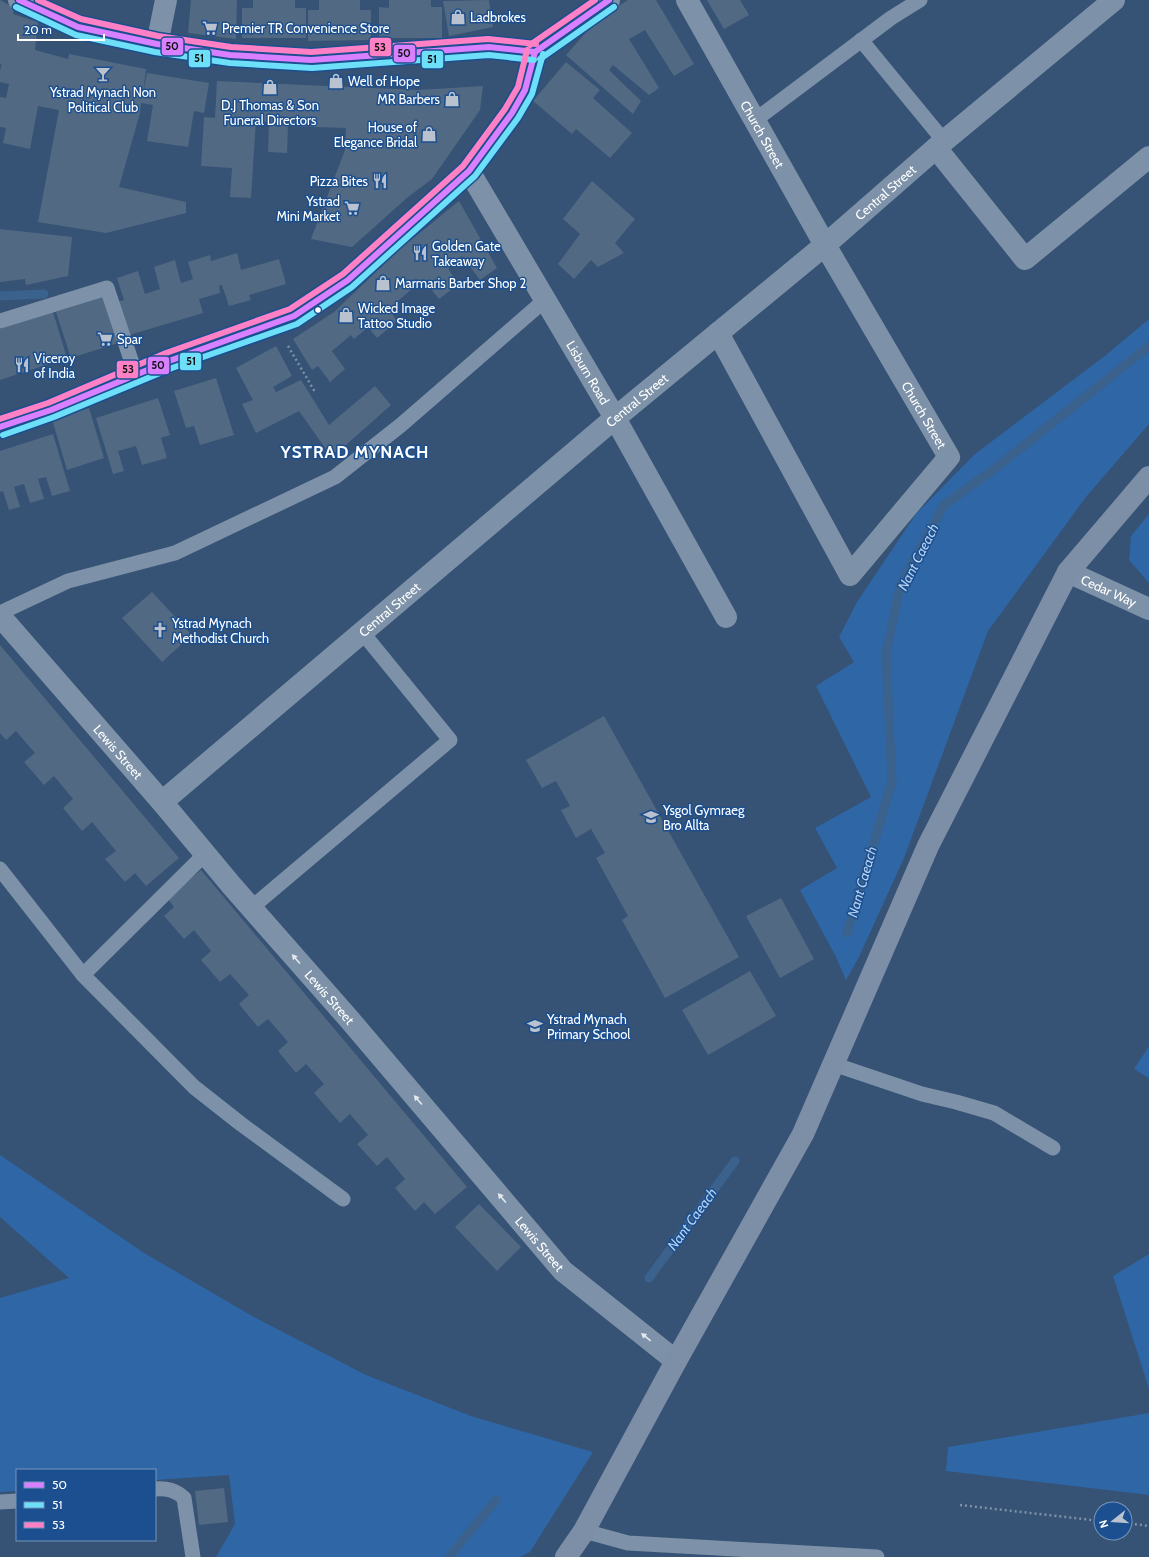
<svg xmlns="http://www.w3.org/2000/svg" width="1149" height="1557" font-family="Cabin,sans-serif">
	<rect width="100%" height="100%" fill="#365274"/>
	<!-- green -->
	<g fill="#2f66a5">
		<polygon points="1149,319 1149,424 1086,497 988,631 904,858 859,957 846,980 836,957 800,890 837,868 815,828 871,797 816,686 854,662 839,637 857,602 916,514 975,454 1106,355"/>
		<polygon points="1149,514 1149,583 1129,560 1131,536"/>
		<polygon points="1149,1046 1149,1078 1134,1069"/>
		<polygon points="0,1155 144,1253 254,1317 366,1375 471,1416 593,1452 530,1552 520,1557 216,1557 235,1524 229,1475 155,1480 155,1470 17,1470 17,1491 0,1492 0,1298 69,1278 0,1217"/>
		<polygon points="1149,1254 1149,1389 1113,1276"/>
		<polygon points="1149,1413 1149,1495 946,1471 948,1447"/>
	</g>
	<g fill="none" stroke-linecap="round" stroke-linejoin="round">
		<!-- stream -->
		<g stroke="#3b618d" stroke-width="9">
			<polyline points="0,296 44,294"/>
			<polyline points="847,933 892,782 886,654 900,586 944,505 997,467 1149,346"/>
			<polyline points="649,1278 735,1161"/>
			<polyline points="449,1557 496,1500"/>
		</g>
	</g>
	<!-- building -->
	<g fill="#526984">
		<polygon points="0,0 14,8 13,14 38,22 35,50 68,59 69,54 146,69 143,94 147,73 209,83 204,113 194,111 188,147 147,141 153,105 141,103 140,113 119,187 186,202 186,213 106,233 38,222 59,110 38,106 30,149 3,143 6,128 0,127 0,97 6,98 9,84 0,82 0,71 2,63 0,65"/>
		<polygon points="191,0 237,0 236,39 188,33"/>
		<polygon points="253,0 295,0 295,8 306,8 306,38 242,38 242,8 253,8"/>
		<polygon points="319,0 360,0 360,10 371,10 371,40 308,41 308,10 319,10"/>
		<polygon points="389,0 431,0 431,7 442,7 442,38 379,38 379,7 389,8"/>
		<polygon points="489,0 493,27 449,36 443,1"/>
		<polygon points="628,0 656,0 694,64 674,76 645,30 629,39 659,88 649,95 613,65 609,70 641,101 633,114 566,55 597,20"/>
		<polygon points="707,0 740,0 749,15 724,29"/>
		<polygon points="566,62 600,90 593,98 632,133 610,158 576,129 572,134 533,101"/>
		<polygon points="217,81 418,90 483,86 480,110 432,179 408,197 352,247 311,239 345,150 346,128 288,126 287,153 268,152 269,122 256,121 251,198 230,197 232,168 201,166 204,117 215,118"/>
		<polygon points="592,181 635,219 615,243 624,253 598,267 591,260 574,279 558,264 580,234 563,219"/>
		<polygon points="459,201 497,268 480,280 462,256 448,269 459,284 439,299 423,279 389,309 397,321 377,338 368,327 354,339 351,335 332,351 345,369 330,382 318,366 312,370 293,339 334,312 400,249"/>
		<polygon points="0,229 72,237 68,276 26,285 25,279 0,282"/>
		<polygon points="237,253 241,270 279,259 286,284 249,295 251,300 229,306 222,285 219,286 220,293 199,299 203,313 126,336 116,302 124,300 117,278 138,271 145,294 160,289 154,267 175,260 181,283 193,279 188,262 210,255 211,261"/>
		<polygon points="106,296 121,342 71,358 56,312"/>
		<polygon points="53,312 67,358 0,380 0,329"/>
		<polygon points="276,346 292,376 273,387 276,392 301,380 329,425 375,386 391,405 346,445 330,455 299,411 256,433 242,404 253,400 236,368"/>
		<polygon points="216,378 234,435 200,445 194,426 186,428 174,391"/>
		<polygon points="158,398 170,435 161,438 167,458 142,465 136,446 118,451 124,471 113,474 96,418"/>
		<polygon points="89,408 104,458 67,470 52,419"/>
		<polygon points="53,434 70,491 52,496 46,477 38,479 44,499 30,503 24,484 14,487 20,507 9,510 3,491 0,492 0,451"/>
		<polygon points="152,592 192,635 162,662 122,618"/>
		<polygon points="0,645 179,858 146,886 135,873 125,882 105,859 116,851 92,822 82,831 73,820 63,808 73,799 54,776 44,785 24,762 35,753 16,731 6,740 0,733"/>
		<polygon points="604,716 739,957 665,998 622,920 628,916 596,858 605,853 591,829 576,838 561,810 570,806 556,781 542,788 526,760"/>
		<polygon points="201,870 467,1187 435,1214 424,1202 415,1211 395,1188 405,1179 387,1157 377,1166 357,1144 368,1135 350,1114 340,1123 314,1093 324,1084 306,1064 296,1073 278,1051 288,1042 268,1019 258,1027 239,1004 249,995 230,974 220,982 201,960 211,951 194,930 184,939 164,916 174,907 167,898"/>
		<polygon points="781,898 814,959 780,978 746,916"/>
		<polygon points="750,971 776,1016 708,1055 682,1010"/>
		<polygon points="479,1204 521,1247 497,1271 455,1227"/>
		<polygon points="224,1488 228,1522 199,1525 195,1491"/>
	</g>
	<g fill="none" stroke-linecap="round" stroke-linejoin="round">
		<!-- path -->
		<g stroke="#7d92a8" stroke-width="2.5" stroke-dasharray="2 3" stroke-linecap="butt">
			<polyline points="288,346 315,392"/>
			<polyline points="960,1505 1101,1521"/>
			<polyline points="1125,1523 1149,1526"/>
		</g>
		<!-- service -->
		<g stroke="#7d92a8" stroke-width="15">
			<polyline points="861,40 944,141"/>
			<polyline points="755,120 891,18 920,0"/>
			<polyline points="0,321 107,288 136,375"/>
			<polyline points="0,613 68,581 175,553 335,477 401,425 545,300"/>
			<polyline points="205,854 83,975 194,1087 241,1124 343,1199"/>
			<polyline points="0,869 83,975"/>
			<polyline points="251,908 450,740 362,632"/>
			<polyline points="833,1064 922,1094 956,1102 994,1113 1053,1148"/>
			<path d="M155,1489C167,1488 175,1490 184,1498L193,1557"/>
			<polyline points="0,1502 17,1501"/>
			<polyline points="584,1531 628,1543 877,1557"/>
		</g>
		<!-- minor -->
		<g stroke="#7d92a8" stroke-width="22">
			<path id="s1" d="M687,0L825,245L949,457L850,575L718,333"/>
			<polyline points="157,44 166,0"/>
			<polyline points="936,148 1025,259 1149,157"/>
			<path id="s2" d="M469,171L615,418L726,617"/>
			<path id="s3" d="M1068,572L1149,609"/>
			<path id="s4" d="M0,616L162,802L232,886L349,1019L563,1271L676,1361"/>
			<path id="s5" d="M162,802L615,418L825,245L944,141L1114,0"/>
		</g>
		<!-- tertiary -->
		<g stroke="#7d92a8" stroke-width="22">
			<polyline points="19,0 78,27 157,44 230,55 311,60 489,47 535,52"/>
			<polyline points="535,52 609,0"/>
			<polyline points="0,427 51,410 169,361 294,316 348,280 469,171 512,113 525,90 535,52"/>
		</g>
		<!-- primary -->
		<polyline stroke="#7d8ea7" stroke-width="22" points="566,1557 584,1531 676,1361 803,1134 928,846 1068,572 1149,477"/>
		<!-- bus-1 casing -->
		<g stroke="#1b4f8f" stroke-width="9">
			<g id="bus-1">
				<polyline points="19,0 78,27 157,44 230,55 311,60 489,47 535,52"/>
				<polyline points="535,52 609,0"/>
				<polyline points="0,427 51,410 169,361 294,316 348,280 469,171 512,113 525,90 535,52"/>
			</g>
		</g>
		<!-- bus-2 casing -->
		<g stroke="#1b4f8f" stroke-width="9">
			<g id="bus-2">
				<polyline points="16,7 76,35 155,52 230,63 312,68 489,55 534,60"/>
				<polyline points="540,59 614,7"/>
				<polyline points="3,435 54,417 172,368 297,324 352,287 475,176 518,118 532,94 543,54"/>
			</g>
		</g>
		<!-- bus-3 casing -->
		<g stroke="#1b4f8f" stroke-width="9">
			<g id="bus-3">
				<polyline points="38,0 81,19 158,36 231,47 311,52 488,39 536,44"/>
				<polyline points="530,45 595,0"/>
				<polyline points="0,419 48,403 166,353 290,309 343,274 463,166 505,109 518,87 527,50"/>
			</g>
		</g>
		<!-- bus-1 -->
		<use href="#bus-1" stroke="#d880ff" stroke-width="6"/>
		<!-- bus-2 -->
		<use href="#bus-2" stroke="#6ddff8" stroke-width="6"/>
		<!-- bus-3 -->
		<use href="#bus-3" stroke="#ff80c5" stroke-width="6"/>
	</g>
	<!-- one-way arrows -->
	<defs><path id="oneway-solid" d="M-6-.8H1V-3.2L6.5 0L1 3.2V.8H-6Z"/></defs>
	<g fill="#e5e9ee">
		<use href="#oneway-solid" transform="translate(296 959) rotate(-131)"/>
		<use href="#oneway-solid" transform="translate(418 1100) rotate(-131)"/>
		<use href="#oneway-solid" transform="translate(502 1198) rotate(-130)"/>
		<use href="#oneway-solid" transform="translate(646 1337) rotate(-141)"/>
	</g>
	<!-- icons -->
	<defs>
		<g id="shop-bare" transform="scale(1.2)"><path d="M-5-2.5h2.3a2.7 3.5 0 0 1 5.4 0H5L5.5 6h-11ZM-1.5-2.5h3a1.5 2.3 0 0 0-3 0Z" fill="#b9c2ce" stroke="#1b4f8f" stroke-width="2.5" paint-order="stroke"/></g>
		<g id="supermarket-bare" transform="scale(1.2)"><path d="M-6-5.5h2.5l.6 2H6L4.5 2H-2.5L-4.4-4H-6ZM-1.5 3.2a1.3 1.3 0 1 0 .1 0ZM3 3.2a1.3 1.3 0 1 0 .1 0Z" fill="#b9c2ce" stroke="#1b4f8f" stroke-width="2.5" paint-order="stroke"/></g>
		<g id="bar-bare" transform="scale(1.2)"><path d="M-6-5H6L.8 .8V4.5H3.5V6h-7V4.5H-.8V.8Z" fill="#b9c2ce" stroke="#1b4f8f" stroke-width="2.5" paint-order="stroke"/></g>
		<g id="restaurant-bare" transform="scale(1.2)"><path d="M-5-6h1v4h1v-4h1v4h1v-4h1v5L-1.5 .5V6h-2V.5L-5-1ZM5-6V6H3V1.5H1.5Q1.5-4 5-6Z" fill="#b9c2ce" stroke="#1b4f8f" stroke-width="2.5" paint-order="stroke"/></g>
		<g id="church-bare" transform="scale(1.2)"><path d="M-1.2-6h2.4v3.5h3.3v2.4h-3.3V6h-2.4V-.1h-3.3v-2.4h3.3Z" fill="#b9c2ce" stroke="#1b4f8f" stroke-width="2.5" paint-order="stroke"/></g>
		<g id="school-bare" transform="scale(1.2)"><path d="M0-5L7-2L0 1L-7-2ZM-4 1L0 2.5L4 1V4Q0 6-4 4Z" fill="#b9c2ce" stroke="#1b4f8f" stroke-width="2.5" paint-order="stroke"/></g>
	</defs>
	<g fill-rule="evenodd">
		<use href="#shop-bare" x="458" y="17"/>
		<use href="#supermarket-bare" x="210" y="28"/>
		<use href="#bar-bare" x="103" y="74"/>
		<use href="#shop-bare" x="336" y="81"/>
		<use href="#shop-bare" x="270" y="87"/>
		<use href="#shop-bare" x="452" y="99"/>
		<use href="#shop-bare" x="429" y="134"/>
		<use href="#restaurant-bare" x="380" y="181"/>
		<use href="#supermarket-bare" x="352" y="208"/>
		<use href="#restaurant-bare" x="420" y="253"/>
		<use href="#shop-bare" x="383" y="283"/>
		<use href="#shop-bare" x="346" y="315"/>
		<use href="#supermarket-bare" x="105" y="339"/>
		<use href="#restaurant-bare" x="22" y="365"/>
		<use href="#church-bare" x="160" y="630"/>
		<use href="#school-bare" x="651" y="817"/>
		<use href="#school-bare" x="535" y="1026"/>
	</g>
	<!-- markers -->
	<circle fill="#fff" stroke="#1b4f8f" stroke-width="1.5" cx="318" cy="310" r="3.5"/>
	<g text-anchor="middle" dominant-baseline="central" stroke-width="3" stroke-linejoin="round" paint-order="stroke">
		<!-- poi labels -->
		<g font-size="13" fill="#fff" stroke="#1b4f8f" text-anchor="start">
			<text x="470" y="17">Ladbrokes</text>
			<text x="222" y="28">Premier TR Convenience Store</text>
			<text x="348" y="81">Well of Hope</text>
			<text x="103" y="92" text-anchor="middle">Ystrad Mynach Non<tspan x="103" dy="15">Political Club</tspan></text>
			<text x="440" y="99" text-anchor="end">MR Barbers</text>
			<text x="270" y="105" text-anchor="middle">D.J Thomas &amp; Son<tspan x="270" dy="15">Funeral Directors</tspan></text>
			<text x="417" y="127" text-anchor="end">House of<tspan x="417" dy="15">Elegance Bridal</tspan></text>
			<text x="368" y="181" text-anchor="end">Pizza Bites</text>
			<text x="340" y="201" text-anchor="end">Ystrad<tspan x="340" dy="15">Mini Market</tspan></text>
			<text x="432" y="246">Golden Gate<tspan x="432" dy="15">Takeaway</tspan></text>
			<text x="395" y="283">Marmaris Barber Shop 2</text>
			<text x="358" y="308">Wicked Image<tspan x="358" dy="15">Tattoo Studio</tspan></text>
			<text x="117" y="339">Spar</text>
			<text x="34" y="358">Viceroy<tspan x="34" dy="15">of India</tspan></text>
			<text x="172" y="623">Ystrad Mynach<tspan x="172" dy="15">Methodist Church</tspan></text>
			<text x="663" y="810">Ysgol Gymraeg<tspan x="663" dy="15">Bro Allta</tspan></text>
			<text x="547" y="1019">Ystrad Mynach<tspan x="547" dy="15">Primary School</tspan></text>
		</g>
		<!-- street labels -->
		<g font-size="13" fill="#fff" stroke="#1b4f8f">
			<text stroke="none"><textPath href="#s1" startOffset="154">Church Street</textPath></text>
			<text stroke="none"><textPath href="#s5" startOffset="946">Central Street</textPath></text>
			<text stroke="none"><textPath href="#s2" startOffset="234">Lisburn Road</textPath></text>
			<text stroke="none"><textPath href="#s5" startOffset="622">Central Street</textPath></text>
			<text stroke="none"><textPath href="#s1" startOffset="478">Church Street</textPath></text>
			<text stroke="none"><textPath href="#s3" startOffset="45">Cedar Way</textPath></text>
			<text stroke="none"><textPath href="#s5" startOffset="298">Central Street</textPath></text>
			<text stroke="none"><textPath href="#s4" startOffset="180">Lewis Street</textPath></text>
			<text stroke="none"><textPath href="#s4" startOffset="504">Lewis Street</textPath></text>
			<text stroke="none"><textPath href="#s4" startOffset="828">Lewis Street</textPath></text>
		</g>
		<!-- water labels -->
		<g font-size="14" font-style="italic" fill="#b5d3f5" stroke="#1b4f8f">
			<text transform="translate(918 557) rotate(-63)">Nant Caeach</text>
			<text transform="translate(862 882) rotate(-74)">Nant Caeach</text>
			<text transform="translate(692 1219) rotate(-54)">Nant Caeach</text>
		</g>
		<!-- district labels -->
		<g font-size="17" font-weight="bold" letter-spacing="1" fill="#fff" stroke="#1b4f8f">
			<text x="355" y="452">YSTRAD MYNACH</text>
		</g>
	</g>
	<g stroke="#1b4f8f" stroke-width="1.5">
		<rect x="161" y="37" width="23" height="19" rx="4" fill="#d880ff"/>
		<rect x="369" y="37" width="23" height="20" rx="4" fill="#ff80c5"/>
		<rect x="393" y="44" width="23" height="19" rx="4" fill="#d880ff"/>
		<rect x="188" y="49" width="23" height="19" rx="4" fill="#6ddff8"/>
		<rect x="421" y="50" width="23" height="19" rx="4" fill="#6ddff8"/>
		<rect x="179" y="352" width="23" height="19" rx="4" fill="#6ddff8"/>
		<rect x="147" y="356" width="23" height="19" rx="4" fill="#d880ff"/>
		<rect x="116" y="360" width="23" height="19" rx="4" fill="#ff80c5"/>
	</g>
	<g font-size="11" text-anchor="middle" font-weight="bold" fill="#111">
		<text x="172" y="50">50</text>
		<text x="380" y="51">53</text>
		<text x="404" y="57">50</text>
		<text x="199" y="62">51</text>
		<text x="432" y="63">51</text>
		<text x="191" y="365">51</text>
		<text x="158" y="369">50</text>
		<text x="128" y="373">53</text>
	</g>
	<!-- legend -->
	<rect x="16" y="1469" width="140" height="72" fill="#1b4f8f" stroke="#7695bc"/>
	<rect x="24" y="1482" width="20" height="6" fill="#d880ff" stroke="#7695bc"/>
	<text x="52" y="1489" font-size="12" fill="#ffffff">50</text>
	<rect x="24" y="1502" width="20" height="6" fill="#6ddff8" stroke="#7695bc"/>
	<text x="52" y="1509" font-size="12" fill="#ffffff">51</text>
	<rect x="24" y="1522" width="20" height="6" fill="#ff80c5" stroke="#7695bc"/>
	<text x="52" y="1529" font-size="12" fill="#ffffff">53</text>
	<!-- north arrow -->
	<g transform="translate(1113 1521) rotate(253)"><circle r="19" fill="#1b4f8f" stroke="#7695bc"/>
	<path d="M0-3L7 15L0 10L-7 15Z" fill="#b9c2ce"/>
	<text y="-6" font-size="11" font-weight="bold" text-anchor="middle" fill="#ffffff">N</text>
	</g>
	<!-- scale -->
	<path d="M18 34v6h86v-6" fill="none" stroke="#ffffff" stroke-width="2"/>
	<text x="24" y="34" font-size="12" fill="#ffffff" stroke="#1b4f8f" stroke-width="3" paint-order="stroke">20 m</text>
</svg>
